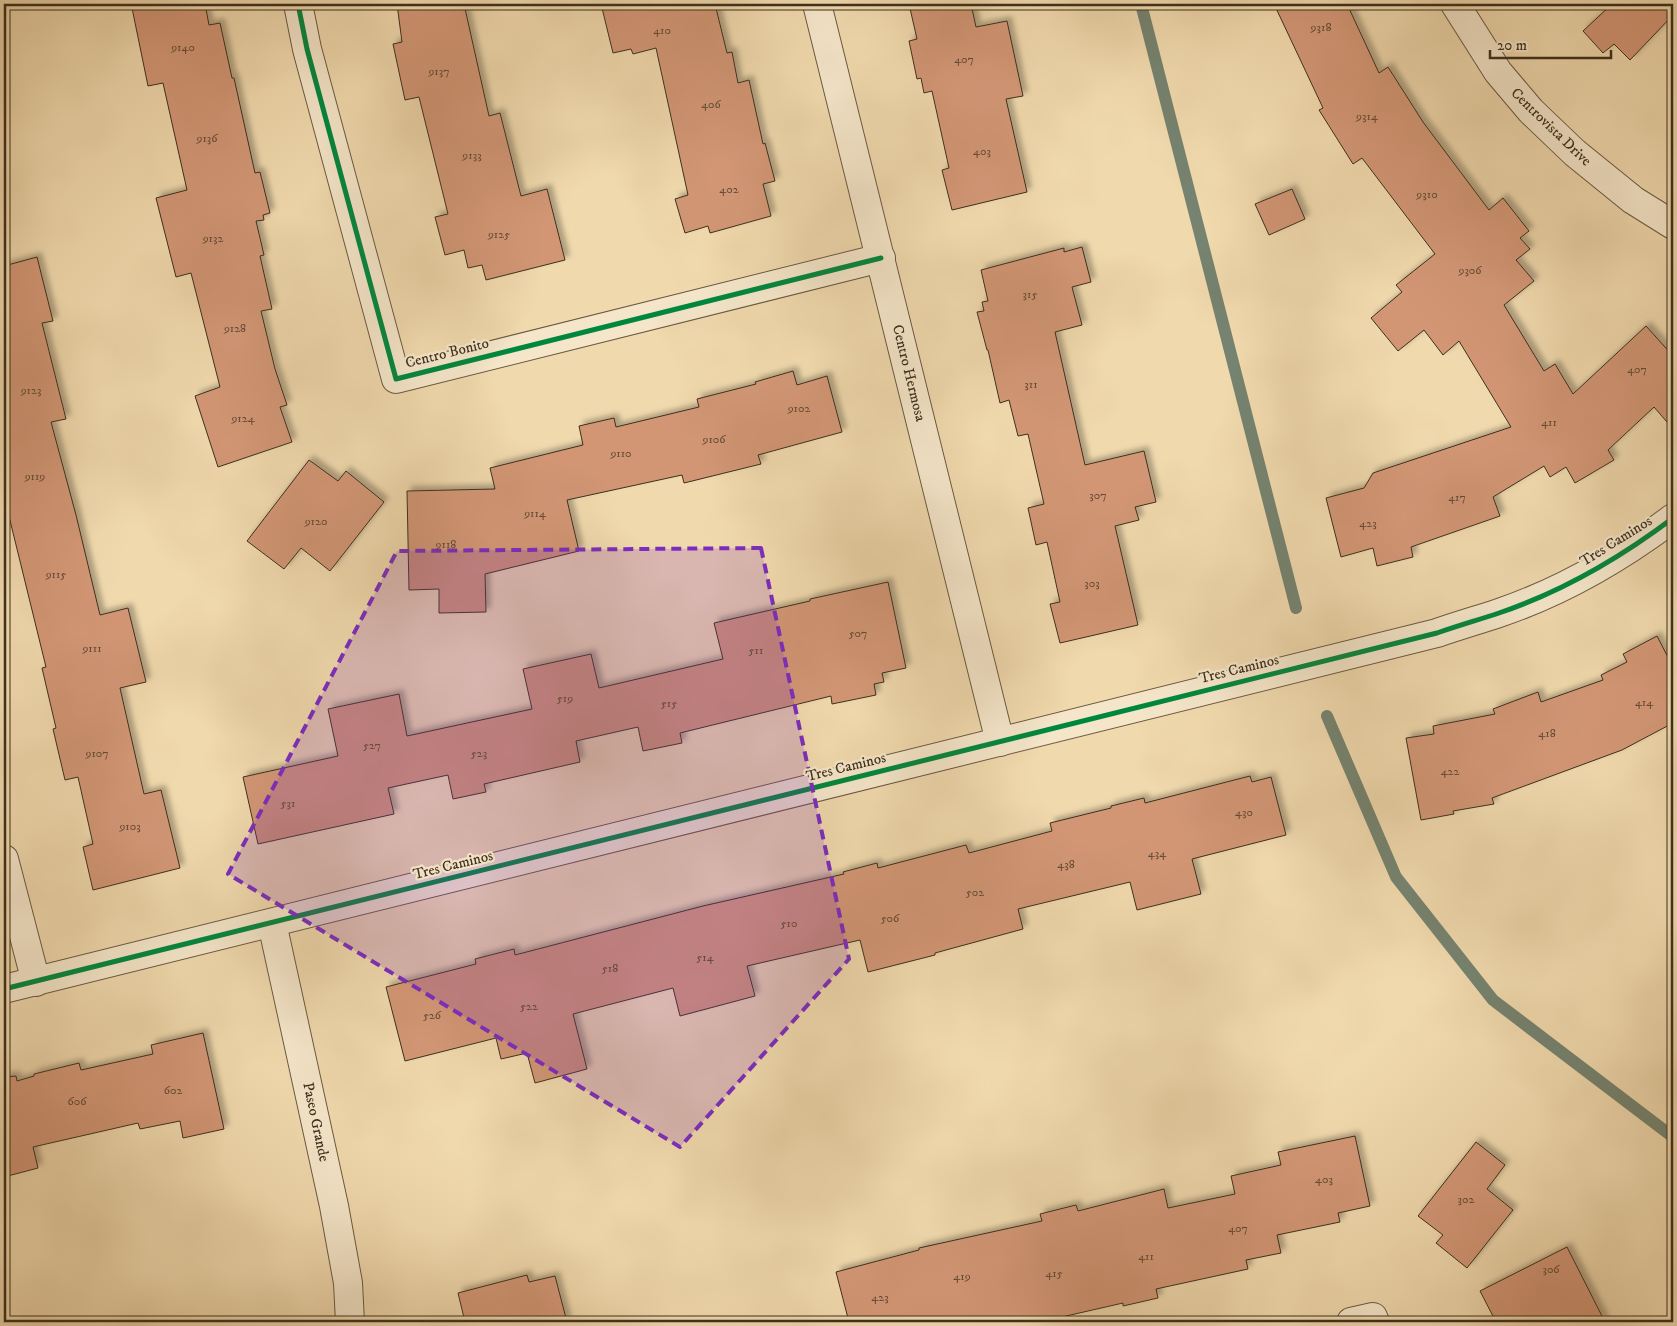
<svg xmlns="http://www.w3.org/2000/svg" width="1677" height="1326" font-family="'IM FELL DW Pica',serif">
	<defs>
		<filter id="shadow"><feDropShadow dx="4.5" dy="-4.5" stdDeviation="2.5" flood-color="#0004"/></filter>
	</defs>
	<rect width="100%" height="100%" fill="#f0d9ad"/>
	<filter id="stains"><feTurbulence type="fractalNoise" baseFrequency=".004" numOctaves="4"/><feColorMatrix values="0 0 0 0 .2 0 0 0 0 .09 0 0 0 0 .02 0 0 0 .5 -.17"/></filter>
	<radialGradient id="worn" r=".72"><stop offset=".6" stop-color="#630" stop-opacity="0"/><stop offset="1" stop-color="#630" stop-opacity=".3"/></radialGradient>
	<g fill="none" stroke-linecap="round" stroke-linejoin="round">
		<!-- stream -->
		<g stroke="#758370" stroke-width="12">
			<polyline points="1141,4 1296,608"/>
			<polyline points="1327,716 1396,877 1493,1000 1673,1137"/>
		</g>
	</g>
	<!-- building -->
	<g fill="#d29674" stroke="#3d301e" filter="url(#shadow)">
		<polygon points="154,4 205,4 209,25 220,23 232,78 234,78 255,173 260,172 270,213 263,215 264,220 256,221 264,255 260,256 272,309 261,311 275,369 287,405 280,407 292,442 218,467 195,396 220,387 191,273 176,277 156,198 187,190 163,83 148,86 132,8"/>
		<polygon points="397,4 464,4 489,116 500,113 521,196 547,189 565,260 486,280 482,265 468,268 464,250 445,255 435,217 448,214 419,97 405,100 393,44 402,42"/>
		<polygon points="601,4 715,4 727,53 732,52 738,83 749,80 763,144 765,143 775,181 763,184 771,216 710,233 708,226 685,233 675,199 688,195 656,48 633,54 631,49 613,53"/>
		<polygon points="909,4 971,4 976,27 1007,21 1023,96 1006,99 1027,192 952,210 942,170 949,168 932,91 924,93 921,78 917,79 909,41 917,39"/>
		<polygon points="1274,4 1347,4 1379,73 1388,67 1423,122 1489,210 1503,198 1529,231 1520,238 1530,249 1516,260 1534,281 1504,305 1544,371 1555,364 1573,394 1646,326 1673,356 1673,429 1654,407 1608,450 1614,460 1575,483 1566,467 1550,477 1544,466 1493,497 1500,516 1411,547 1413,557 1377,566 1373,548 1341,557 1326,498 1364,488 1373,473 1511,427 1459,341 1443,355 1424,330 1398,351 1371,318 1402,292 1396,285 1435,254 1362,158 1353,164 1319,110 1323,108"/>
		<polygon points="1612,4 1673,4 1673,15 1630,60 1614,44 1603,53 1583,31"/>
		<polygon points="1292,189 1305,219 1269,235 1255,204"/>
		<polygon points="1082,247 1091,282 1072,287 1082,325 1055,332 1085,465 1144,451 1156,502 1135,507 1139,520 1115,526 1138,625 1060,643 1050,604 1060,602 1047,542 1036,545 1028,508 1044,504 1028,434 1018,436 1009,400 1000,403 988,350 987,350 977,312 984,311 982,302 988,301 981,270 1064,248 1064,252"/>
		<polygon points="37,257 53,321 42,323 66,419 51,422 76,515 100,615 128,608 146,682 120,688 144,794 161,790 180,868 93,890 83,847 93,844 78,777 65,780 53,729 56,728 42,668 46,667 4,496 4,266"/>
		<polygon points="793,371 797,385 827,376 842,432 758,455 761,464 684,483 682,475 567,500 579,551 485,574 486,612 439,613 439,589 409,590 407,491 495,489 490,468 583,445 579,426 614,418 616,427 699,407 697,399 756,384 755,382"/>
		<polygon points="309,460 338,481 346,471 384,502 330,571 301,548 284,569 247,541"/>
		<polygon points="888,582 906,668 882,673 884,682 874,684 876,695 832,704 831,696 680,733 682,743 643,751 638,727 576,741 580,762 484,784 486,792 453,799 448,775 388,788 394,814 258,844 243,777 338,756 328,709 399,694 407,736 532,709 523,669 591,654 599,688 723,659 714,623 810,601 810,599"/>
		<polygon points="1657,636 1673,667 1673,723 1622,750 1492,798 1494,804 1453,811 1454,814 1421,820 1406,738 1434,734 1433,726 1495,714 1493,709 1538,692 1541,702 1603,680 1601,675 1627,662 1623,654"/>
		<polygon points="1250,776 1252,782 1271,777 1286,835 1192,859 1201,894 1137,910 1130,882 1018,909 1023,929 935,953 935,955 868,972 860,940 747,966 755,996 680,1016 673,988 573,1014 587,1069 535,1083 527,1053 501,1059 496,1038 405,1061 386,987 476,964 475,959 514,949 515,955 703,906 844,874 843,872 877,863 878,868 966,845 969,853 1052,831 1050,823 1111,808 1111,806 1144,798 1145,803"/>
		<polygon points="203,1033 224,1129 183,1138 180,1121 140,1129 138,1123 33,1147 38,1168 4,1177 4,1077 16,1076 17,1081 34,1076 34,1074 79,1063 81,1070 153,1054 151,1045"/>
		<polygon points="1355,1136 1370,1206 1338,1213 1340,1222 1277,1235 1281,1253 1246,1260 1248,1269 1156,1289 1158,1298 1123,1306 1123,1303 1040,1322 849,1322 836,1272 919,1250 919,1248 1042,1221 1040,1214 1076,1205 1078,1211 1164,1189 1168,1208 1235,1194 1231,1176 1281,1165 1278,1152"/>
		<polygon points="1476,1142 1505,1165 1487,1189 1513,1210 1467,1268 1436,1243 1443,1235 1418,1216"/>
		<polygon points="1567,1247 1605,1322 1496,1322 1480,1291"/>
		<polygon points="527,1275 529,1282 555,1276 567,1322 465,1322 458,1293"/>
	</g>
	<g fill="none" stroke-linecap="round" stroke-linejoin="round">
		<!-- minor casing -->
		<g stroke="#6a5a42" stroke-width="30">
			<g id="minor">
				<polyline points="298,4 307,49 396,379 881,258"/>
				<polyline points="817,4 1000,742"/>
				<polyline points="1455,4 1498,72 1531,111 1575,153 1633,200 1673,225"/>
				<polyline points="4,859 36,982"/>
				<polyline points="272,923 334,1206 348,1283 350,1322"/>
				<path d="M4,989L1437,633C1457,626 1478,620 1499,613C1561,592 1620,558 1673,518"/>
				<polyline points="1351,1322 1373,1317 1375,1322"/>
			</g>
		</g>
		<!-- minor -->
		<use href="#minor" stroke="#f5e6ca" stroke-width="28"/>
		<!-- cycleway casing -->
		<g stroke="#f5e6ca" stroke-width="8">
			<g id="cycleway">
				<polyline points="298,4 307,49 396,379 881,258"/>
				<path d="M4,989L1437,633C1457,626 1478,620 1499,613C1561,592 1620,558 1673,518"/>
			</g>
		</g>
		<!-- cycleway -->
		<use href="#cycleway" stroke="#00873e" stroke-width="5"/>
	</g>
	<!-- marked area -->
	<path fill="#7b2cbf" fill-opacity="0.2" stroke="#7b2cbf" stroke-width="4" stroke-dasharray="10 6" stroke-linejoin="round" d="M761,548L849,959L680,1147L228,874L397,551Z"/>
	<g text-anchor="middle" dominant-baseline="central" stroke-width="4.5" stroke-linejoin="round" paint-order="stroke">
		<!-- number labels -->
		<g font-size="12" fill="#624a34">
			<text x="1321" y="27">9318</text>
			<text x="662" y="30">410</text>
			<text x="183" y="47">9140</text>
			<text x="964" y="59">407</text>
			<text x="439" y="71">9137</text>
			<text x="711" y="104">406</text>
			<text x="1367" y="116">9314</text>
			<text x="207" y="138">9136</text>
			<text x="982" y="151">403</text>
			<text x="472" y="155">9133</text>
			<text x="729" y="189">402</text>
			<text x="1427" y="194">9310</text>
			<text x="499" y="234">9125</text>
			<text x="213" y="238">9132</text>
			<text x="1470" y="270">9306</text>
			<text x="1030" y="294">315</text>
			<text x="235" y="328">9128</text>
			<text x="1637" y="369">407</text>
			<text x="1031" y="384">311</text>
			<text x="31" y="390">9123</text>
			<text x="799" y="408">9102</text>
			<text x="243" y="418">9124</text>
			<text x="1549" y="422">411</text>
			<text x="714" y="439">9106</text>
			<text x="621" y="453">9110</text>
			<text x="35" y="476">9119</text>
			<text x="1098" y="495">307</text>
			<text x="1457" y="497">417</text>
			<text x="535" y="513">9114</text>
			<text x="316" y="521">9120</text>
			<text x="1368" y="523">423</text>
			<text x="446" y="544">9118</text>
			<text x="56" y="574">9115</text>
			<text x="1092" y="583">303</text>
			<text x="858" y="633">507</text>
			<text x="92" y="648">9111</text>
			<text x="756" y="650">511</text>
			<text x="565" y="698">519</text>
			<text x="1644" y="702">414</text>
			<text x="669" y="703">515</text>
			<text x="1547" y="733">418</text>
			<text x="372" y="745">527</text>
			<text x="97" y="753">9107</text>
			<text x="479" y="753">523</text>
			<text x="1450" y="771">422</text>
			<text x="288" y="803">531</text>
			<text x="1244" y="812">430</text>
			<text x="130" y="826">9103</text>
			<text x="1157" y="853">434</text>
			<text x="1066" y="864">438</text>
			<text x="975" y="892">502</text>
			<text x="890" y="918">506</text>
			<text x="789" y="923">510</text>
			<text x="705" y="957">514</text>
			<text x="610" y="968">518</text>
			<text x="529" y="1006">522</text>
			<text x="432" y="1015">526</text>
			<text x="173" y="1090">602</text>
			<text x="77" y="1101">606</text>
			<text x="1324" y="1179">403</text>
			<text x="1466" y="1199">302</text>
			<text x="1238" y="1228">407</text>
			<text x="1146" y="1256">411</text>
			<text x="1551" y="1269">306</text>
			<text x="1054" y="1273">415</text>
			<text x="962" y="1276">419</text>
			<text x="880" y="1297">423</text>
		</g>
		<!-- street labels -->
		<g font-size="15" fill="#3d301e" stroke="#f5e6ca">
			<text transform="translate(1551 127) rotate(44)">Centrovista Drive</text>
			<text transform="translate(447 353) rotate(-14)">Centro Bonito</text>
			<text transform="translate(909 373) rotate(76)">Centro Hermosa</text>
			<text transform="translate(1616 541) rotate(-32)">Tres Caminos</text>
			<text transform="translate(1239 669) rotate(-14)">Tres Caminos</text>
			<text transform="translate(846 767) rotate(-14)">Tres Caminos</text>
			<text transform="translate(453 865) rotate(-14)">Tres Caminos</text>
			<text transform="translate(316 1122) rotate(78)">Paseo Grande</text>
		</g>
	</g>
	<!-- margin -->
	<rect width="1677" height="1326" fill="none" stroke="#f0d9ad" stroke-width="20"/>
	<rect x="5" y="5" width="1667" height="1316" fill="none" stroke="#3d301e" stroke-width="2.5"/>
	<rect x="10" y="10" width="1657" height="1306" fill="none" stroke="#3d301e"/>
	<!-- scale -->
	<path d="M1490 50v8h121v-8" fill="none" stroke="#3d301e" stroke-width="2.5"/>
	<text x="1497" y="50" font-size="15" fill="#3d301e" stroke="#f5e6ca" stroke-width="4" paint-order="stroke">20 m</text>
	<rect width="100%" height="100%" filter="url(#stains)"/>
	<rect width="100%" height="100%" fill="url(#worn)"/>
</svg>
